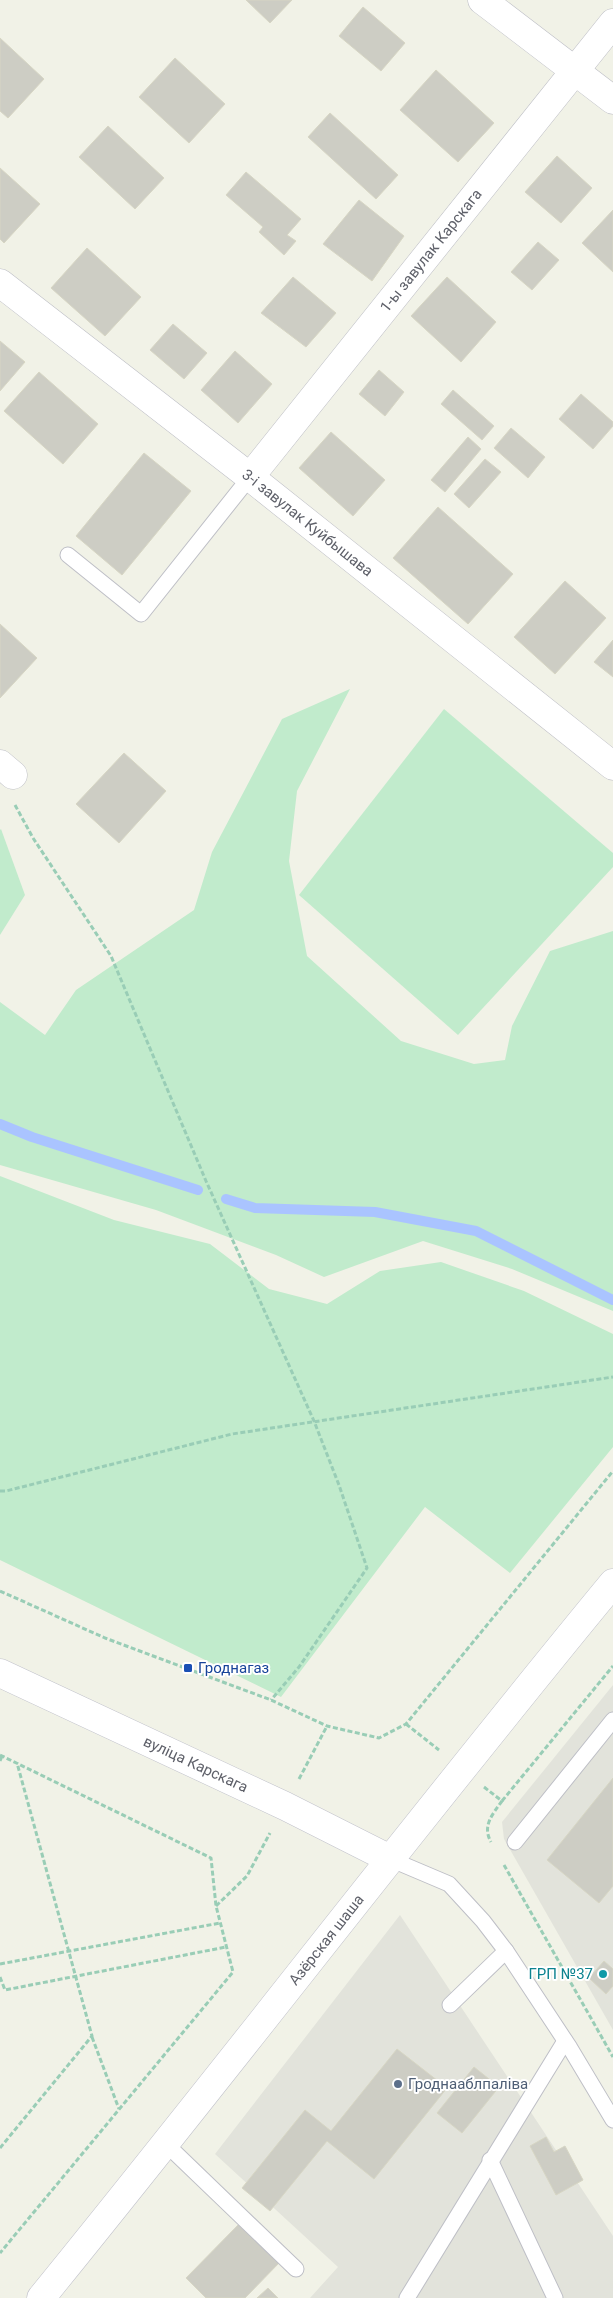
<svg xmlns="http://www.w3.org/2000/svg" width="613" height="2298" font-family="Roboto,sans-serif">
	<rect width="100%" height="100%" fill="#f1f2e7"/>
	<!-- industrial -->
	<g fill="#e2e3db">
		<polygon points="613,1685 613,2030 504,1839 502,1822"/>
		<polygon points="400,1915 613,2236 613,2298 310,2298 338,2267 215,2154"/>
	</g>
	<!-- green -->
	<g fill="#c1ebcc">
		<polygon points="350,689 297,791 289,861 307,956 401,1041 474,1064 505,1060 512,1026 550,951 613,931 613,1311 512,1269 423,1241 324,1277 276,1255 156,1210 0,1165 0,1002 45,1035 76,990 194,910 212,852 282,719"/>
		<polygon points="444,709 613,853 613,867 458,1035 299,895"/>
		<polygon points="1,829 25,895 0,935 0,830"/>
		<polygon points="0,1176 114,1220 210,1244 269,1289 327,1304 380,1271 441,1262 524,1291 613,1334 613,1447 510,1573 425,1507 281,1697 0,1560"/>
	</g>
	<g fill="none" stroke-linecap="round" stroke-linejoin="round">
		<!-- stream -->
		<g stroke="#aac4ff" stroke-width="10">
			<polyline points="0,1124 32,1137 198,1190"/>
			<polyline points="226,1199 255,1208 375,1212 476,1231 613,1300"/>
		</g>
	</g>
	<!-- building -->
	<g fill="#cdcdc4" stroke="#d7d6c4">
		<polygon points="246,0 292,0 270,23"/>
		<polygon points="363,7 405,43 381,71 339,36"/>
		<polygon points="0,38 44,79 8,118 0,111"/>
		<polygon points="175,58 225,104 189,143 139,97"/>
		<polygon points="436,70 494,123 458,162 400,110"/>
		<polygon points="330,113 398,175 376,199 308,137"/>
		<polygon points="108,126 164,178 135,209 79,157"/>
		<polygon points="557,156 592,188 561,223 525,192"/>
		<polygon points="0,168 40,204 4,243 0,239"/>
		<polygon points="246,172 301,219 287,235 296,241 284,255 259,232 263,227 226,195"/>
		<polygon points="359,200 404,236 372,281 323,244"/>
		<polygon points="613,210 613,272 582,243"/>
		<polygon points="538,242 559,260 532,290 511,272"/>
		<polygon points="87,248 141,297 105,336 51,288"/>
		<polygon points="293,277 336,313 306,347 261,313"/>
		<polygon points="447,277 496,322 461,362 411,316"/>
		<polygon points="173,324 207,353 184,379 150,350"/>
		<polygon points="0,341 25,362 0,391"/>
		<polygon points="235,351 272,384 238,423 201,390"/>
		<polygon points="379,370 404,392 385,416 359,394"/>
		<polygon points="39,372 98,424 63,464 4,411"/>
		<polygon points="453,390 494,426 482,440 441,404"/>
		<polygon points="581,394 613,422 613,426 593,449 559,419"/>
		<polygon points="511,428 545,457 528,478 494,448"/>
		<polygon points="331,432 385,480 353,516 299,468"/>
		<polygon points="468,437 481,449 445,492 431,480"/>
		<polygon points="144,453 191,491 122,575 76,536"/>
		<polygon points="485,459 501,472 469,508 454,494"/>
		<polygon points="438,507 513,574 468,624 393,558"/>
		<polygon points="565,581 606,618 555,674 514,637"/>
		<polygon points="0,624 37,658 0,698"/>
		<polygon points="613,640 613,677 594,662"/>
		<polygon points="124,753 166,791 119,843 76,804"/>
		<polygon points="613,1778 613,1886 599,1903 547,1860"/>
		<polygon points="604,1961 613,1969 613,1986 606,1994 589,1978"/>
		<polygon points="397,2049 447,2088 374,2179 327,2141 270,2211 242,2188 305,2110 331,2131"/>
		<polygon points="474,2067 499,2087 462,2133 437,2113"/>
		<polygon points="546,2137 554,2152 565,2146 583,2180 556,2195 530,2146"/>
		<polygon points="240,2223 280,2262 245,2298 206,2298 186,2278"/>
		<polygon points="268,2288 278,2298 257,2298"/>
	</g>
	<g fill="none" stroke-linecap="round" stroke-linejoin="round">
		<!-- service casing -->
		<g stroke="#bebfc6" stroke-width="17">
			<g id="service">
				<polyline points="68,555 141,614 250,477"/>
				<polyline points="515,1842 613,1720"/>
				<polyline points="390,1859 449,1884 483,1921 506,1951 570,2048 613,2120"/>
				<polyline points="450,2005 506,1951"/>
				<polyline points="166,2144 296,2269"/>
				<polyline points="490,2160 555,2298"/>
				<polyline points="407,2298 565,2041"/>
			</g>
		</g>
		<!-- minor casing -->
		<g stroke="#bebfc6" stroke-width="29">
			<g id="minor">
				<polyline points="482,0 613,100"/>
				<path id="s1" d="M0,283L250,477L613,766"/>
				<path id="s2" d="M250,477L613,23"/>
				<polyline points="0,764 13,775"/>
			</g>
		</g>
		<!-- secondary casing -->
		<g stroke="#c1c2cb" stroke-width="29">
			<g id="secondary">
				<path id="s3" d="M0,1673L285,1806L390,1859"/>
				<path id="s4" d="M41,2298C234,2061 418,1819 613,1583"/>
			</g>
		</g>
		<!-- path -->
		<g stroke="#99cdb6" stroke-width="3" stroke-dasharray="5 2.5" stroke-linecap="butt">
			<polyline points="15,805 33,838 111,956 206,1181 314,1421 339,1485 367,1568 299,1667 271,1700"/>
			<polyline points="0,1491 6,1491 232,1434 613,1377"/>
			<polyline points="0,1591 105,1638 271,1700 327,1726 379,1738 406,1724 613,1471"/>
			<polyline points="406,1724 439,1750"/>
			<polyline points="0,1755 211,1858 216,1906 233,1972 0,2253"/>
			<polyline points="0,1761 2,1756"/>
			<polyline points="299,1779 327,1726"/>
			<path d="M484,1787L502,1801C492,1815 482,1826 491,1842"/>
			<polyline points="502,1801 613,1666"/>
			<polyline points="504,1865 613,2057"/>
			<polyline points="216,1906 247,1876 270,1833"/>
			<polyline points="0,1964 220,1923"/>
			<polyline points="0,1977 5,1990 226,1947"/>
			<polyline points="92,2037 119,2109"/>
			<polyline points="0,2148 92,2036 17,1763"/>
		</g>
		<!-- service -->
		<use href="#service" stroke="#fff" stroke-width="15"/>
		<!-- minor -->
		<use href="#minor" stroke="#fff" stroke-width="28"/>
		<!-- secondary -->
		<use href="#secondary" stroke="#fff" stroke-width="28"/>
	</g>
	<!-- markers -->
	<rect fill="#1a4fb4" stroke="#fff" stroke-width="2" x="183" y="1663" width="10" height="10" rx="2.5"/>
	<circle fill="#0f9aa8" stroke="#fff" stroke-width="2" cx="603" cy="1974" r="5"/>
	<circle fill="#5c6f8a" stroke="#fff" stroke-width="2" cx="398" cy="2084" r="5"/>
	<g text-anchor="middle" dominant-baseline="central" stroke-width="4" stroke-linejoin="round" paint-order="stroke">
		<!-- street labels -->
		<g font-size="15" fill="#5e6069" stroke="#fff">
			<text stroke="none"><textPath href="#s2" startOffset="290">1-ы завулак Карскага</textPath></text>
			<text stroke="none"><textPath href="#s1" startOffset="390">3-і завулак Куйбышава</textPath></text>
			<text stroke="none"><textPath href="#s3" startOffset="216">вуліца Карскага</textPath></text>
			<text stroke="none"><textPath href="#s4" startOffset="458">Азёрская шаша</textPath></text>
		</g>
		<!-- transit labels -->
		<g font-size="15" fill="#164399" stroke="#fff" text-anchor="start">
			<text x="198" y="1668">Гроднагаз</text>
		</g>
		<!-- culture labels -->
		<g font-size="15" fill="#0d838f" stroke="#fff" text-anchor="end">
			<text x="593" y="1974">ГРП №37</text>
		</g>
		<!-- service labels -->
		<g font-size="15" fill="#4e5e75" stroke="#fff" text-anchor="start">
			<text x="408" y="2084">Гроднааблпаліва</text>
		</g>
	</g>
</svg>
